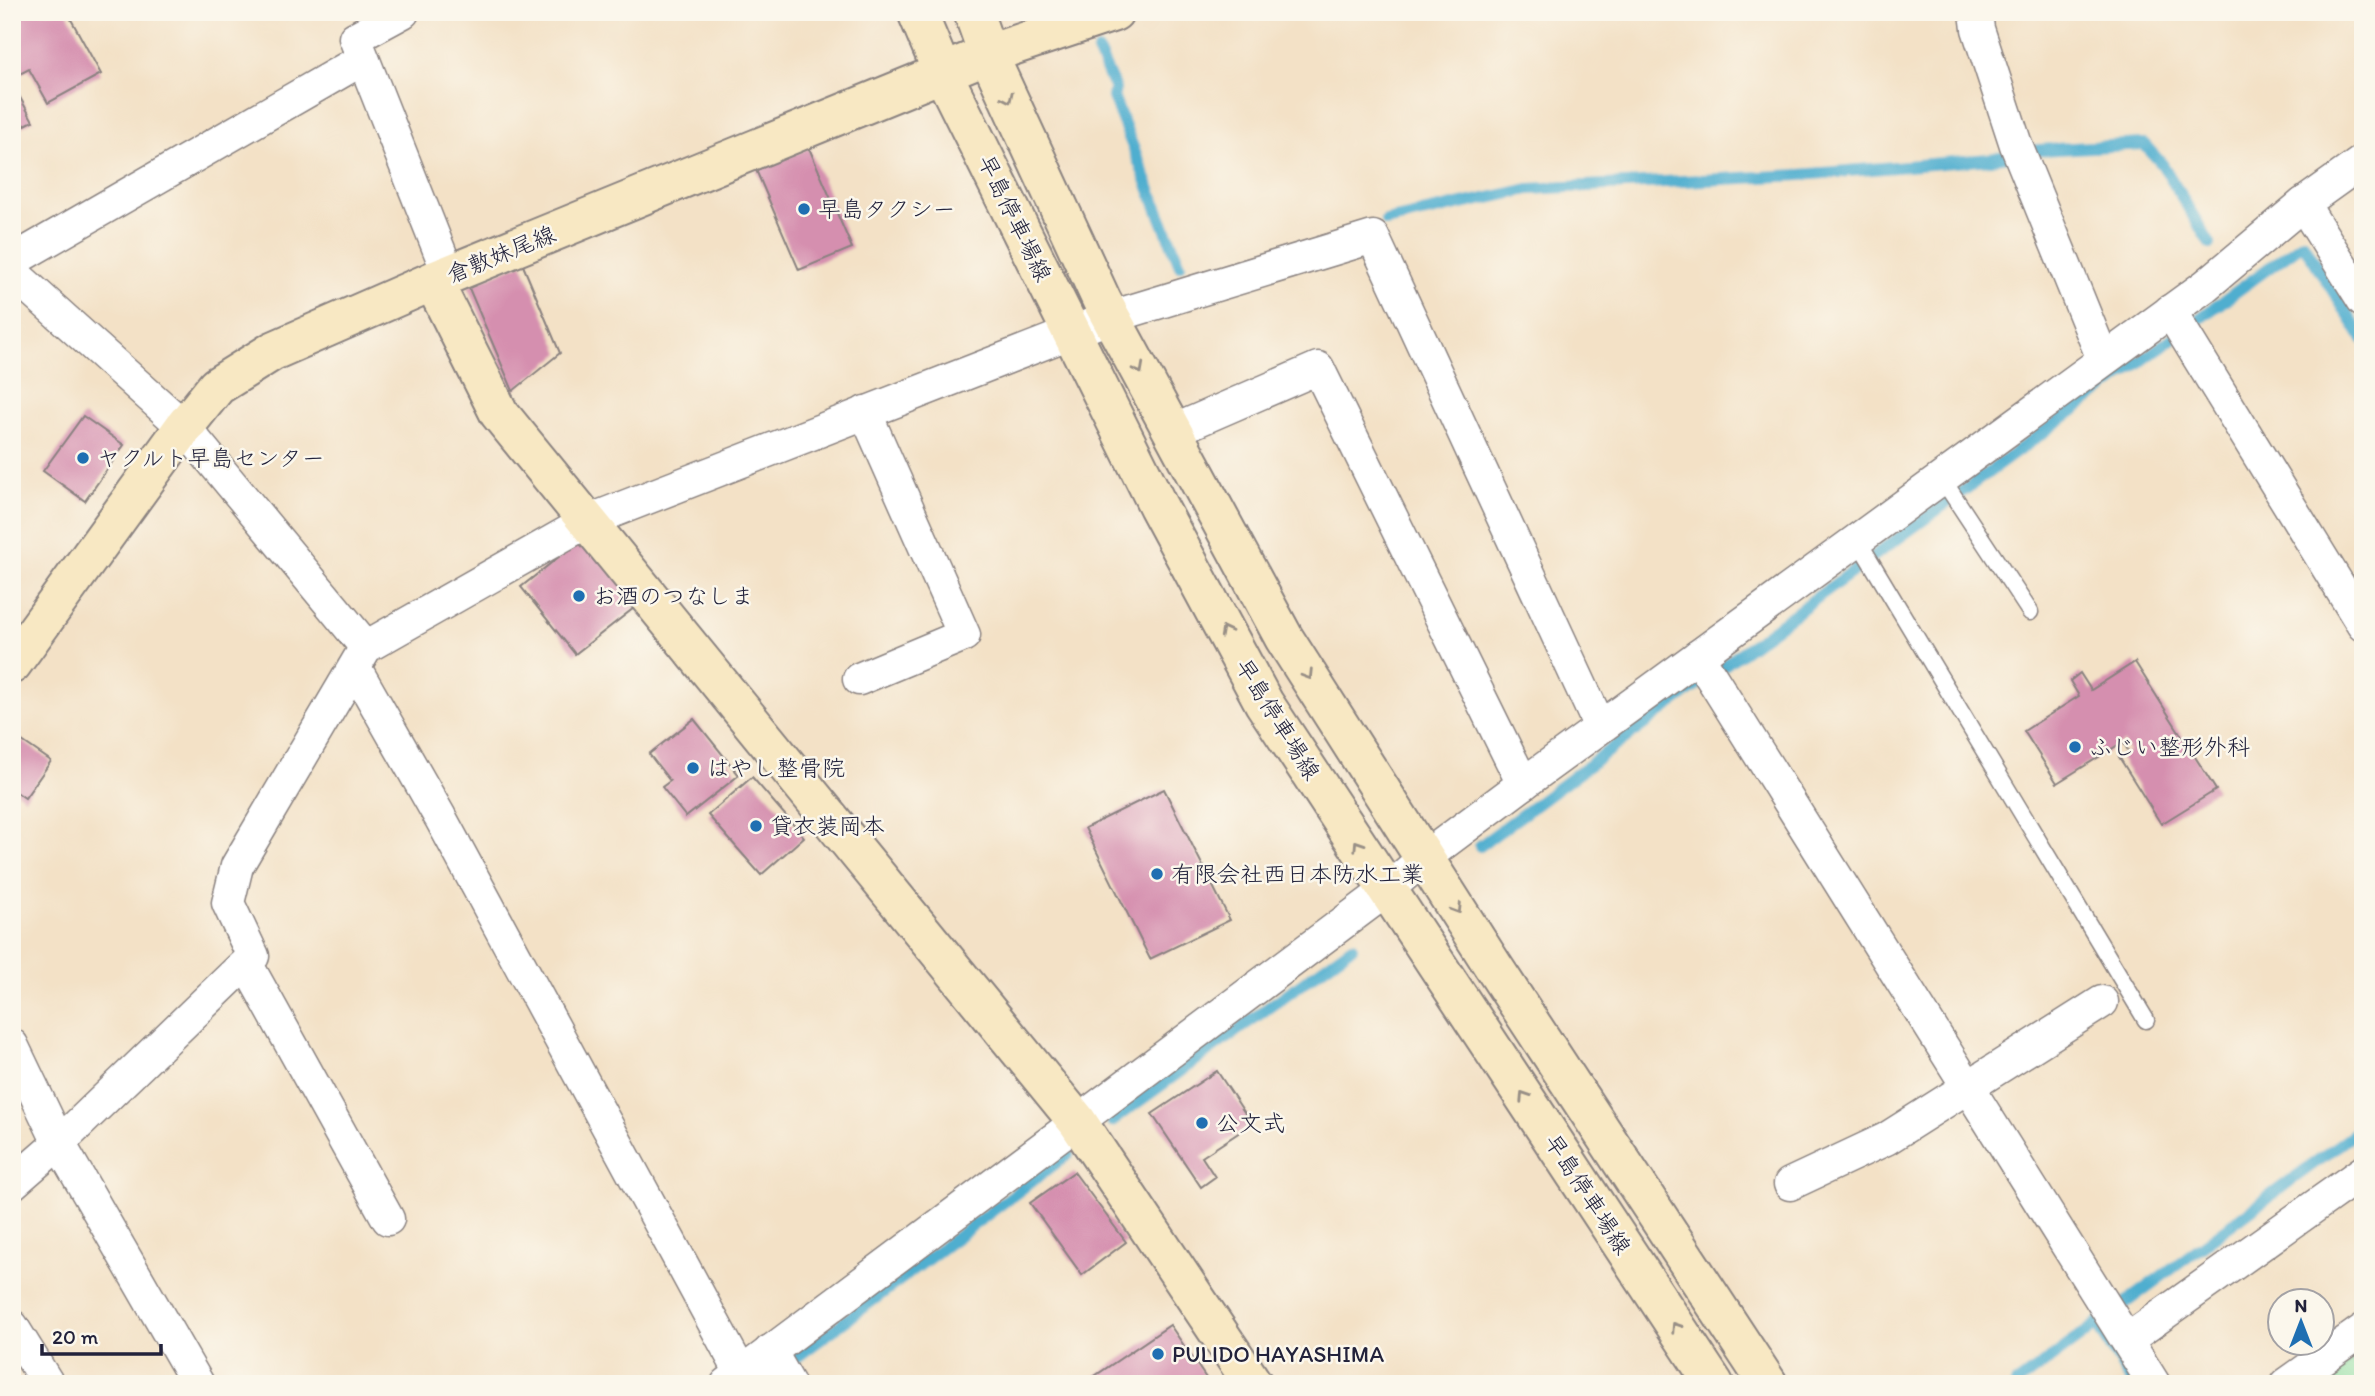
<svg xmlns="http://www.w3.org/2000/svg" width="2375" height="1396" font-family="Itim,'Klee One',sans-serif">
	<rect width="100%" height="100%" fill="#fbf7ec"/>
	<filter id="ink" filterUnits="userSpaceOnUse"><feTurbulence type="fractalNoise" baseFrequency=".0143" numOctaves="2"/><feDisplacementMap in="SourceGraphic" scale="14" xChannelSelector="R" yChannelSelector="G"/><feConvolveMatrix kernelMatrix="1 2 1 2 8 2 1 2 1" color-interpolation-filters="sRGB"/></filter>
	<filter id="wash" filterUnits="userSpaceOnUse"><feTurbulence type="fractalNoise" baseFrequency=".00686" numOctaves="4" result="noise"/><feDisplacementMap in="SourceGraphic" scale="28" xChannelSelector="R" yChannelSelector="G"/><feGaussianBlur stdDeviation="1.57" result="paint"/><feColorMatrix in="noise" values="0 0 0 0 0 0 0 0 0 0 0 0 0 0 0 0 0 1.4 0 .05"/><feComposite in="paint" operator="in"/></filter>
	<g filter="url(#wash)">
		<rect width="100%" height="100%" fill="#f3e1c6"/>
		<!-- green -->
		<polygon fill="#88dd9f" stroke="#55806d" stroke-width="2" points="2363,1353 2363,1384 2320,1384"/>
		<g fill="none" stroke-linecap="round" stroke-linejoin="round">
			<!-- stream -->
			<g stroke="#50aecf" stroke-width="12">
				<polyline points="1098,51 1115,89 1113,97 1180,265"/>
				<polyline points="1386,221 1529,189 1800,175 1990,159 2039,150 2144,144 2162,164 2210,244"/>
				<polyline points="1480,846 1697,685 2303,243 2363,339"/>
				<polyline points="1112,1121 1352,947"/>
				<polyline points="2097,1324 2133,1384"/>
				<polyline points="761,1384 1068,1154"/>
				<polyline points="2016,1384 2363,1127"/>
			</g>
		</g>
		<g id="blocks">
			<!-- building -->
			<g fill="#d58faf">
				<polygon points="12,12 67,12 101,74 48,103 29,69 12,78 12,53 17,51 12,43"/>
				<polygon points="12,83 33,121 12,132"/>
				<polygon points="809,148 852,248 799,270 756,170"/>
				<polygon points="522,263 560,353 513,391 468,286"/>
				<polygon points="83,416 124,445 85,501 43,471"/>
				<polygon points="584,537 639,604 575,654 521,587"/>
				<polygon points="2135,662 2216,790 2161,824 2119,757 2129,752 2123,742 2057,783 2024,731 2079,696 2070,681 2080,673 2091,690"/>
				<polygon points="694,719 739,775 686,817 662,787 670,781 649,754"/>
				<polygon points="12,734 51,761 25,798 12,789 14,771 12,770"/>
				<polygon points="752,777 804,837 761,875 708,815"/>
				<polygon points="1164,789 1230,920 1150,959 1085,828"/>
				<polygon points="1217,1071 1252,1124 1202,1157 1215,1177 1201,1187 1152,1114"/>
				<polygon points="1074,1172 1126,1242 1082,1275 1030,1203"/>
				<polygon points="1170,1325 1210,1384 1083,1384"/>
			</g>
		</g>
	</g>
	<g filter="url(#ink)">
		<use href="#blocks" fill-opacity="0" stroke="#8a8280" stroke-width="2"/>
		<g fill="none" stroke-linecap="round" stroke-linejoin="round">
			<!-- lane casing -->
			<g stroke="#8a8280" stroke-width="19">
				<g id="lane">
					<polyline points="1941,477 2030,612"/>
					<polyline points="1857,539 2146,1020"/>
				</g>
			</g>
			<!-- street casing -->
			<g stroke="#8a8280" stroke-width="35">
				<g id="street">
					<polyline points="403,12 355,38 449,275"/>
					<polyline points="1976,12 1978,29 2016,145 2103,359"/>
					<polyline points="2303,204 2363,300"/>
					<polyline points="12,261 363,59"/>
					<polyline points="12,272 184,427 366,647"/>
					<polyline points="2170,311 2363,625"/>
					<polyline points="1173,431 1318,368 1523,784"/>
					<polyline points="1698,656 2154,1384"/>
					<polyline points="355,668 440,817 741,1373"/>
					<polyline points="859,679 964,635 865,412"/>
					<polyline points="246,963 388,1219"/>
					<polyline points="12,1045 59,1143 198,1384"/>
					<polyline points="12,1184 59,1143 253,956 228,903 237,866 366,647 588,521 1111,317 1373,237 1600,727"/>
					<polyline points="1790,1184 1886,1139 2102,1002"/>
					<polyline points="12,1326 48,1384"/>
					<polyline points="2127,1340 2363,1172"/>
					<polyline points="770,1351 789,1384"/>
					<polyline points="727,1384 1387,890 1424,858 1523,784 2205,286 2303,204 2363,161"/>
					<polyline points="2287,1384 2363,1330"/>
				</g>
			</g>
			<!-- secondary casing -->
			<g stroke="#8a8280" stroke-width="42">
				<g id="secondary">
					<polyline points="917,12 943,74 1158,506 1264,703 1714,1384"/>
					<polyline points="973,12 988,54 1102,301 1284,638 1493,966 1768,1384"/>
					<polyline points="433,281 499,413 1077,1121 1253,1384"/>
					<polyline points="12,664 184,427 217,386 273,351 433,281 988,54 1114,12"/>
				</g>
			</g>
			<!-- lane -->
			<use href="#lane" stroke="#fff" stroke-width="16"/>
			<!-- street -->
			<use href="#street" stroke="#fff" stroke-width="32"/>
			<!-- secondary -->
			<use href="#secondary" stroke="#f8e8c3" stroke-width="38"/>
		</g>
		<!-- one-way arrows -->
		<defs><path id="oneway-chevron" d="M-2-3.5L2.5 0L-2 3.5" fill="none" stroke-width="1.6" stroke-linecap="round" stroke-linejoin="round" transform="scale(1.75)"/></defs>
		<g stroke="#988f86">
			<use href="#oneway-chevron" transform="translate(1008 98) rotate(65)"/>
			<use href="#oneway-chevron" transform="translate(1139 369) rotate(62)"/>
			<use href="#oneway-chevron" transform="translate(1225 631) rotate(-118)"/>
			<use href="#oneway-chevron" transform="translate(1308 675) rotate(58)"/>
			<use href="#oneway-chevron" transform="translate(1358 845) rotate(-123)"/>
			<use href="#oneway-chevron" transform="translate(1457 909) rotate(58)"/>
			<use href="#oneway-chevron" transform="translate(1524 1096) rotate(-123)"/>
			<use href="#oneway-chevron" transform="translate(1676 1327) rotate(-123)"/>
		</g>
	</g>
	<!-- markers -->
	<g fill="#1f6fb2" stroke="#fbf7ec" stroke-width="2.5">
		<circle cx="804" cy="209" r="7"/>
		<circle cx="83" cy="458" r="7"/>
		<circle cx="579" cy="596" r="7"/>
		<circle cx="2075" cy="747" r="7"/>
		<circle cx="693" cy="768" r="7"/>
		<circle cx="756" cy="826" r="7"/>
		<circle cx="1157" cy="874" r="7"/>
		<circle cx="1202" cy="1123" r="7"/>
		<circle cx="1158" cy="1354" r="7"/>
	</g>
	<g text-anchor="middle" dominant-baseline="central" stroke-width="5" stroke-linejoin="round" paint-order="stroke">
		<!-- poi labels -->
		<g font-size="23" fill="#22223b" stroke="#fbf7ec" text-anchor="start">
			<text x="818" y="209">早島タクシー</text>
			<text x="97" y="458">ヤクルト早島センター</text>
			<text x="593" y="596">お酒のつなしま</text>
			<text x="2089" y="747">ふじい整形外科</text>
			<text x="707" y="768">はやし整骨院</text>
			<text x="770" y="826">貸衣装岡本</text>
			<text x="1171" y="874">有限会社西日本防水工業</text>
			<text x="1216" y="1123">公文式</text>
			<text x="1172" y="1354">PULIDO HAYASHIMA</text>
		</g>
		<!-- street labels -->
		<g font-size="23" fill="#22223b" stroke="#fbf7ec">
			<text transform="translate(1015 218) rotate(64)">早島停車場線</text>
			<text transform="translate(501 254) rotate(-22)">倉敷妹尾線</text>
			<text transform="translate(1278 719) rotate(58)">早島停車場線</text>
			<text transform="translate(1588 1194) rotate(57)">早島停車場線</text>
		</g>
	</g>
	<!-- margin -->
	<rect width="2375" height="1396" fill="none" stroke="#fbf7ec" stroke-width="42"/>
	<!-- north arrow -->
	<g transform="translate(2301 1322)"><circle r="33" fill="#fbf7ec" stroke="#a4a2a5" stroke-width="2"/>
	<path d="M0-5L12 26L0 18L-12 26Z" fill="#1f6fb2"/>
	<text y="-10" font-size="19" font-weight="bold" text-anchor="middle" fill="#22223b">N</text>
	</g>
	<!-- scale -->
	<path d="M42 1344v10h119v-10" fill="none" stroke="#22223b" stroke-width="3.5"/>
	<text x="52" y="1344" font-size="21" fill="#22223b" stroke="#fbf7ec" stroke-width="5" paint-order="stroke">20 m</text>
</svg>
